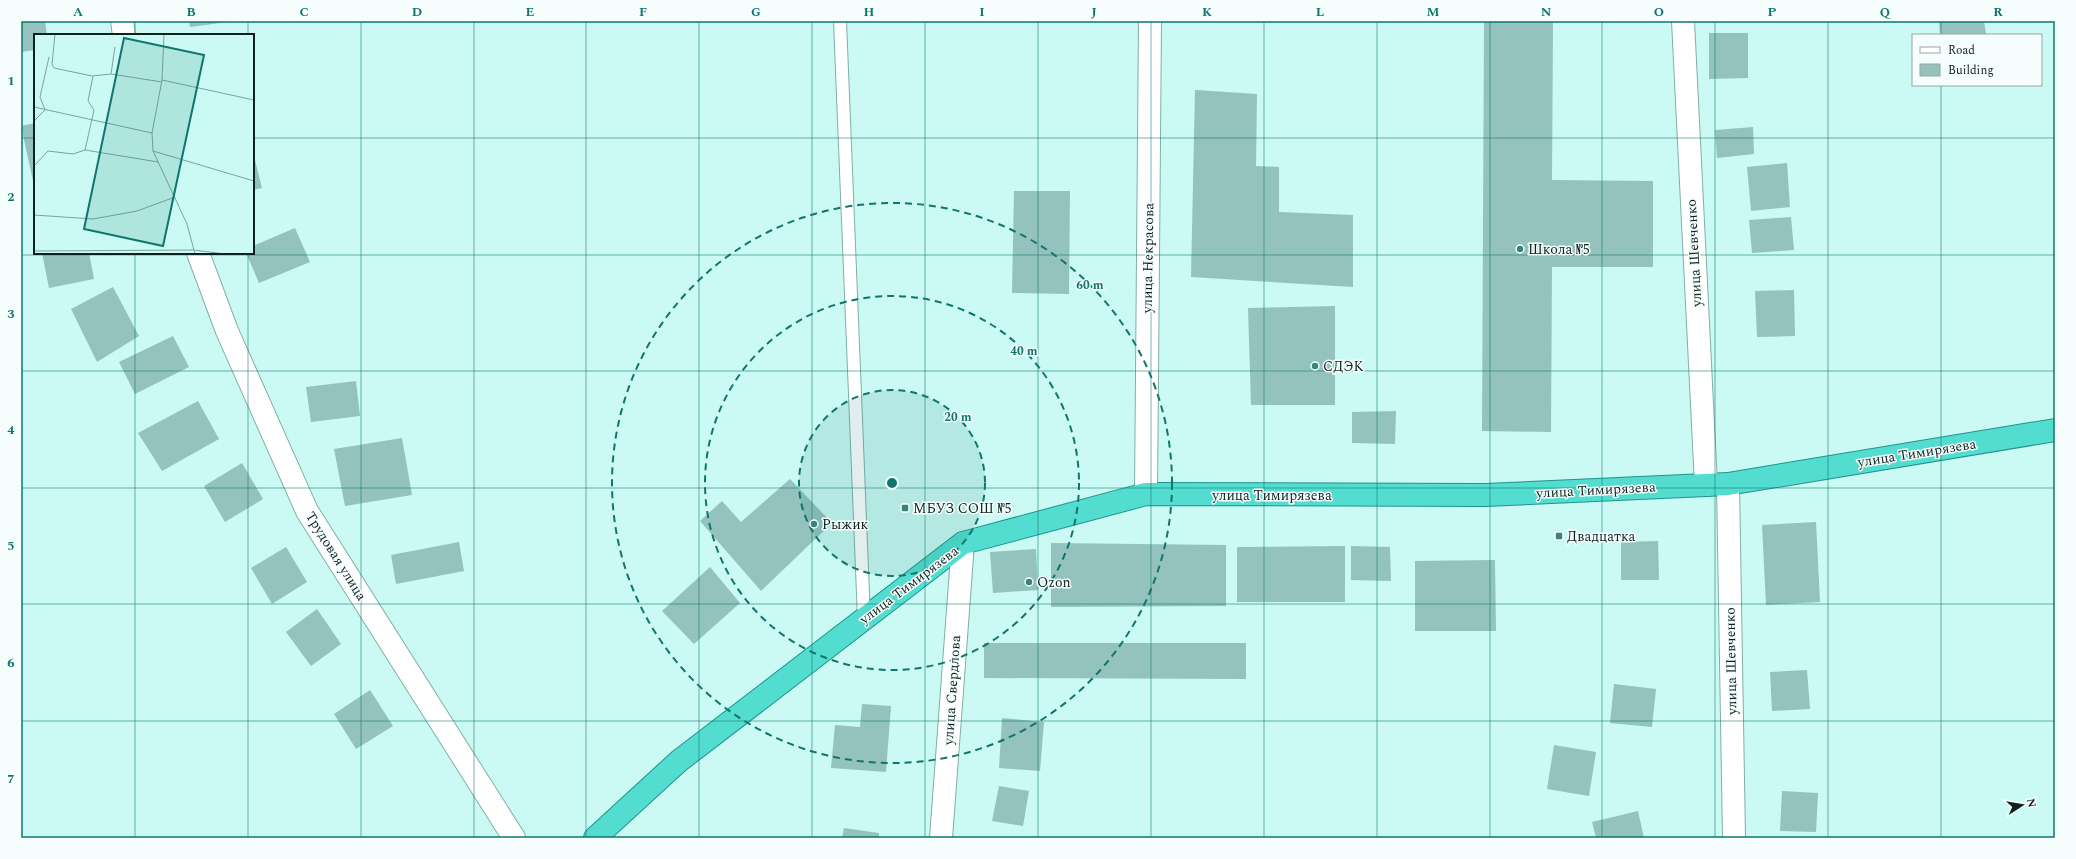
<svg xmlns="http://www.w3.org/2000/svg" width="2076" height="859" font-family="Spectral,serif">
	<rect width="100%" height="100%" fill="#cafaf3"/>
	<!-- building -->
	<g fill="#94c2bc">
		<polygon points="21,21 45,21 47,35 35,35 35,50 21,52"/>
		<polygon points="189,21 228,21 228,22 190,27"/>
		<polygon points="1484,21 1553,21 1552,180 1653,181 1653,267 1552,267 1551,432 1482,431"/>
		<polygon points="1939,21 1984,21 1986,34 1940,35"/>
		<polygon points="1709,33 1748,33 1748,78 1709,79"/>
		<polygon points="1195,90 1257,94 1256,166 1279,167 1279,212 1353,215 1353,287 1191,277"/>
		<polygon points="35,123 35,180 33,181 21,126"/>
		<polygon points="1753,127 1754,154 1717,158 1715,130"/>
		<polygon points="253,152 262,188 253,190"/>
		<polygon points="1787,163 1790,207 1751,211 1747,167"/>
		<polygon points="1014,191 1070,191 1069,294 1012,293"/>
		<polygon points="1791,217 1794,250 1752,253 1749,220"/>
		<polygon points="295,228 310,262 259,283 246,253 253,253 253,246"/>
		<polygon points="42,253 89,253 94,279 49,288"/>
		<polygon points="113,287 139,336 97,362 71,309"/>
		<polygon points="1794,290 1795,336 1757,337 1755,291"/>
		<polygon points="1335,306 1335,405 1251,405 1248,308"/>
		<polygon points="173,336 189,367 135,394 119,362"/>
		<polygon points="356,381 360,416 311,422 306,387"/>
		<polygon points="198,401 219,439 162,471 138,433"/>
		<polygon points="1396,411 1395,444 1352,443 1352,412"/>
		<polygon points="402,438 412,495 345,506 334,449"/>
		<polygon points="242,463 263,499 225,522 204,486"/>
		<polygon points="790,479 832,523 761,591 700,521 722,501 741,522"/>
		<polygon points="1816,522 1820,602 1766,605 1762,525"/>
		<polygon points="1658,541 1659,580 1621,580 1621,542"/>
		<polygon points="459,542 464,571 396,584 391,555"/>
		<polygon points="1051,543 1226,545 1226,606 1051,607"/>
		<polygon points="1345,546 1345,602 1237,602 1237,547"/>
		<polygon points="1351,546 1390,547 1391,581 1351,580"/>
		<polygon points="286,547 307,582 272,604 251,568"/>
		<polygon points="1036,549 1038,590 993,593 990,552"/>
		<polygon points="1495,560 1496,631 1415,631 1415,561"/>
		<polygon points="710,567 740,603 694,644 662,611"/>
		<polygon points="317,609 341,644 311,666 286,632"/>
		<polygon points="984,643 1246,643 1246,679 984,678"/>
		<polygon points="1807,670 1810,709 1772,711 1770,672"/>
		<polygon points="1614,684 1656,689 1652,727 1610,723"/>
		<polygon points="370,690 393,726 356,749 334,714"/>
		<polygon points="862,704 891,706 886,772 831,768 835,725 860,727"/>
		<polygon points="1002,718 1044,722 1040,771 999,768"/>
		<polygon points="1554,745 1596,752 1589,796 1547,789"/>
		<polygon points="999,786 1029,791 1023,826 992,821"/>
		<polygon points="1782,791 1818,793 1816,832 1780,831"/>
		<polygon points="1638,811 1644,838 1596,838 1592,822"/>
		<polygon points="844,828 879,833 879,838 842,838"/>
	</g>
	<g fill="none" stroke-linecap="round" stroke-linejoin="round">
		<!-- service casing -->
		<g stroke="#81afa8" stroke-width="14">
			<polyline id="service" points="840,21 864,619"/>
		</g>
		<!-- minor casing -->
		<g stroke="#81afa8" stroke-width="24">
			<g id="minor">
				<polyline points="122,21 124,35"/>
				<polyline points="1683,21 1706,485"/>
				<polyline points="198,253 227,331 307,511 514,838"/>
				<polyline points="1728,484 1734,838"/>
				<polyline points="941,838 963,543"/>
			</g>
		</g>
		<!-- tertiary casing -->
		<g stroke="#81afa8" stroke-width="24">
			<polyline id="tertiary" points="1146,494 1150,21"/>
		</g>
		<!-- trunk casing -->
		<g stroke="#1f958b" stroke-width="24">
			<polyline id="trunk" points="595,838 679,761 963,543 1146,494 1485,495 1728,484 2055,430"/>
		</g>
		<!-- service -->
		<use href="#service" stroke="#fff" stroke-width="12"/>
		<!-- minor -->
		<use href="#minor" stroke="#fff" stroke-width="22"/>
		<!-- tertiary -->
		<use href="#tertiary" stroke="#fff" stroke-width="22"/>
		<!-- trunk -->
		<use href="#trunk" stroke="#53dcd0" stroke-width="22"/>
	</g>
	<!-- grid -->
	<path fill="none" stroke="#0f766e" stroke-width="1" stroke-opacity="0.55" d="M135,21V35M248,21V35M361,21V838M474,21V838M586,21V838M699,21V838M812,21V838M925,21V838M1038,21V838M1151,21V838M1264,21V838M1377,21V838M1490,21V838M1602,21V838M1715,21V838M1828,21V838M1941,21V35M1941,85V838M21,138H35M253,138H2055M135,253V838M248,253V838M21,255H2055M21,371H2055M21,488H2055M21,604H2055M21,721H2055"/>
	<!-- distance rings -->
	<circle cx="892" cy="483" r="93" fill="#0f766e" fill-opacity=".12"/>
	<g fill="none" stroke="#0f766e" stroke-width="2" stroke-dasharray="7 5">
		<circle cx="892" cy="483" r="93"/>
		<circle cx="892" cy="483" r="187"/>
		<circle cx="892" cy="483" r="280"/>
	</g>
	<!-- markers -->
	<g fill="#3b827a" stroke="#f5fefd" stroke-width="1.5">
		<circle cx="1520" cy="249" r="4"/>
		<circle cx="1315" cy="366" r="4"/>
		<rect x="901" y="504" width="8" height="8" rx="2"/>
		<circle cx="814" cy="524" r="4"/>
		<rect x="1555" y="532" width="8" height="8" rx="2"/>
		<circle cx="1029" cy="582" r="4"/>
	</g>
	<g text-anchor="middle" dominant-baseline="central" stroke-width="3" stroke-linejoin="round" paint-order="stroke">
		<!-- poi labels -->
		<g font-size="14" fill="#0f211f" stroke="#f5fefd" text-anchor="start">
			<text x="1528" y="249">Школа №5</text>
			<text x="1323" y="366">СДЭК</text>
			<text x="913" y="508">МБУЗ СОШ №5</text>
			<text x="822" y="524">Рыжик</text>
			<text x="1567" y="536">Двадцатка</text>
			<text x="1037" y="582">Ozon</text>
		</g>
		<!-- street labels -->
		<g font-size="14" fill="#0f211f" stroke="#f5fefd">
			<text transform="translate(1694 253) rotate(-93)">улица Шевченко</text>
			<text transform="translate(1148 258) rotate(-89)">улица Некрасова</text>
			<text transform="translate(1917 453) rotate(-9)">улица Тимирязева</text>
			<text transform="translate(1596 490) rotate(-3)">улица Тимирязева</text>
			<text x="1272" y="495">улица Тимирязева</text>
			<text transform="translate(336 556) rotate(58)">Трудовая улица</text>
			<text transform="translate(909 585) rotate(-37)">улица Тимирязева</text>
			<text transform="translate(1731 661) rotate(-91)">улица Шевченко</text>
			<text transform="translate(952 690) rotate(-86)">улица Свердлова</text>
		</g>
	</g>
	<!-- overview -->
	<g transform="translate(34 34)">
		<rect width="220" height="220" fill="#cafaf3"/>
		<path fill="none" stroke="#7fa39e" stroke-width="1" d="M21,0L18,30L20,34L58,42L77,40L128,48M130,0L128,46L118,99L119,117L153,190L161,220M77,40L81,13M128,46L220,66M0,73L118,99M0,87L11,76L6,63L15,23M51,116L60,76L54,67L59,42M119,117L220,147M0,132L14,117L39,120L51,116L124,128M0,181L59,185L103,177L141,163M0,217L160,216L191,220"/>
		<path fill="#0f766e" fill-opacity="0.15" stroke="#0f766e" stroke-width="2" d="M90,4L170,21L129,212L50,195Z"/>
		<rect width="220" height="220" fill="none" stroke="#0f211f" stroke-width="2"/>
	</g>
	<circle cx="892" cy="483" r="6" fill="#0f766e" stroke="#f5fefd" stroke-width="2"/>
	<g font-size="12" text-anchor="middle" font-weight="bold" fill="#0f766e" stroke="#f5fefd" stroke-width="3" stroke-linejoin="round" paint-order="stroke">
		<text x="1090" y="289">60 m</text>
		<text x="1024" y="355">40 m</text>
		<text x="958" y="421">20 m</text>
	</g>
	<!-- border -->
	<rect width="2076" height="859" fill="none" stroke="#f5fefd" stroke-width="44"/>
	<!-- legend -->
	<rect x="1912" y="34" width="130" height="52" fill="#f5fefd" stroke="#99a6a4"/>
	<rect x="1920" y="47" width="20" height="6" fill="#ffffff" stroke="#99a6a4"/>
	<text x="1948" y="54" font-size="12" fill="#0f211f">Road</text>
	<rect x="1920" y="64" width="20" height="12" fill="#94c2bc" stroke="#99a6a4"/>
	<text x="1948" y="74" font-size="12" fill="#0f211f">Building</text>
	<!-- north arrow -->
	<g transform="translate(2022 805) rotate(78)" stroke="#f5fefd" stroke-width="3" paint-order="stroke">
	<path d="M0-3L7 15L0 10L-7 15Z" fill="#0f211f"/>
	<text y="-6" font-size="11" font-weight="bold" text-anchor="middle" fill="#0f211f">N</text>
	</g>
	<rect x="22" y="22" width="2032" height="815" fill="none" stroke="#0f766e" stroke-width="1.5"/>
	<g font-size="13" text-anchor="middle" font-weight="bold" fill="#0f766e">
		<text x="78" y="16">A</text>
		<text x="191" y="16">B</text>
		<text x="304" y="16">C</text>
		<text x="417" y="16">D</text>
		<text x="530" y="16">E</text>
		<text x="643" y="16">F</text>
		<text x="756" y="16">G</text>
		<text x="869" y="16">H</text>
		<text x="982" y="16">I</text>
		<text x="1094" y="16">J</text>
		<text x="1207" y="16">K</text>
		<text x="1320" y="16">L</text>
		<text x="1433" y="16">M</text>
		<text x="1546" y="16">N</text>
		<text x="1659" y="16">O</text>
		<text x="1772" y="16">P</text>
		<text x="1885" y="16">Q</text>
		<text x="1998" y="16">R</text>
		<text x="11" y="85">1</text>
		<text x="11" y="201">2</text>
		<text x="11" y="318">3</text>
		<text x="11" y="434">4</text>
		<text x="11" y="550">5</text>
		<text x="11" y="667">6</text>
		<text x="11" y="783">7</text>
	</g>
</svg>
